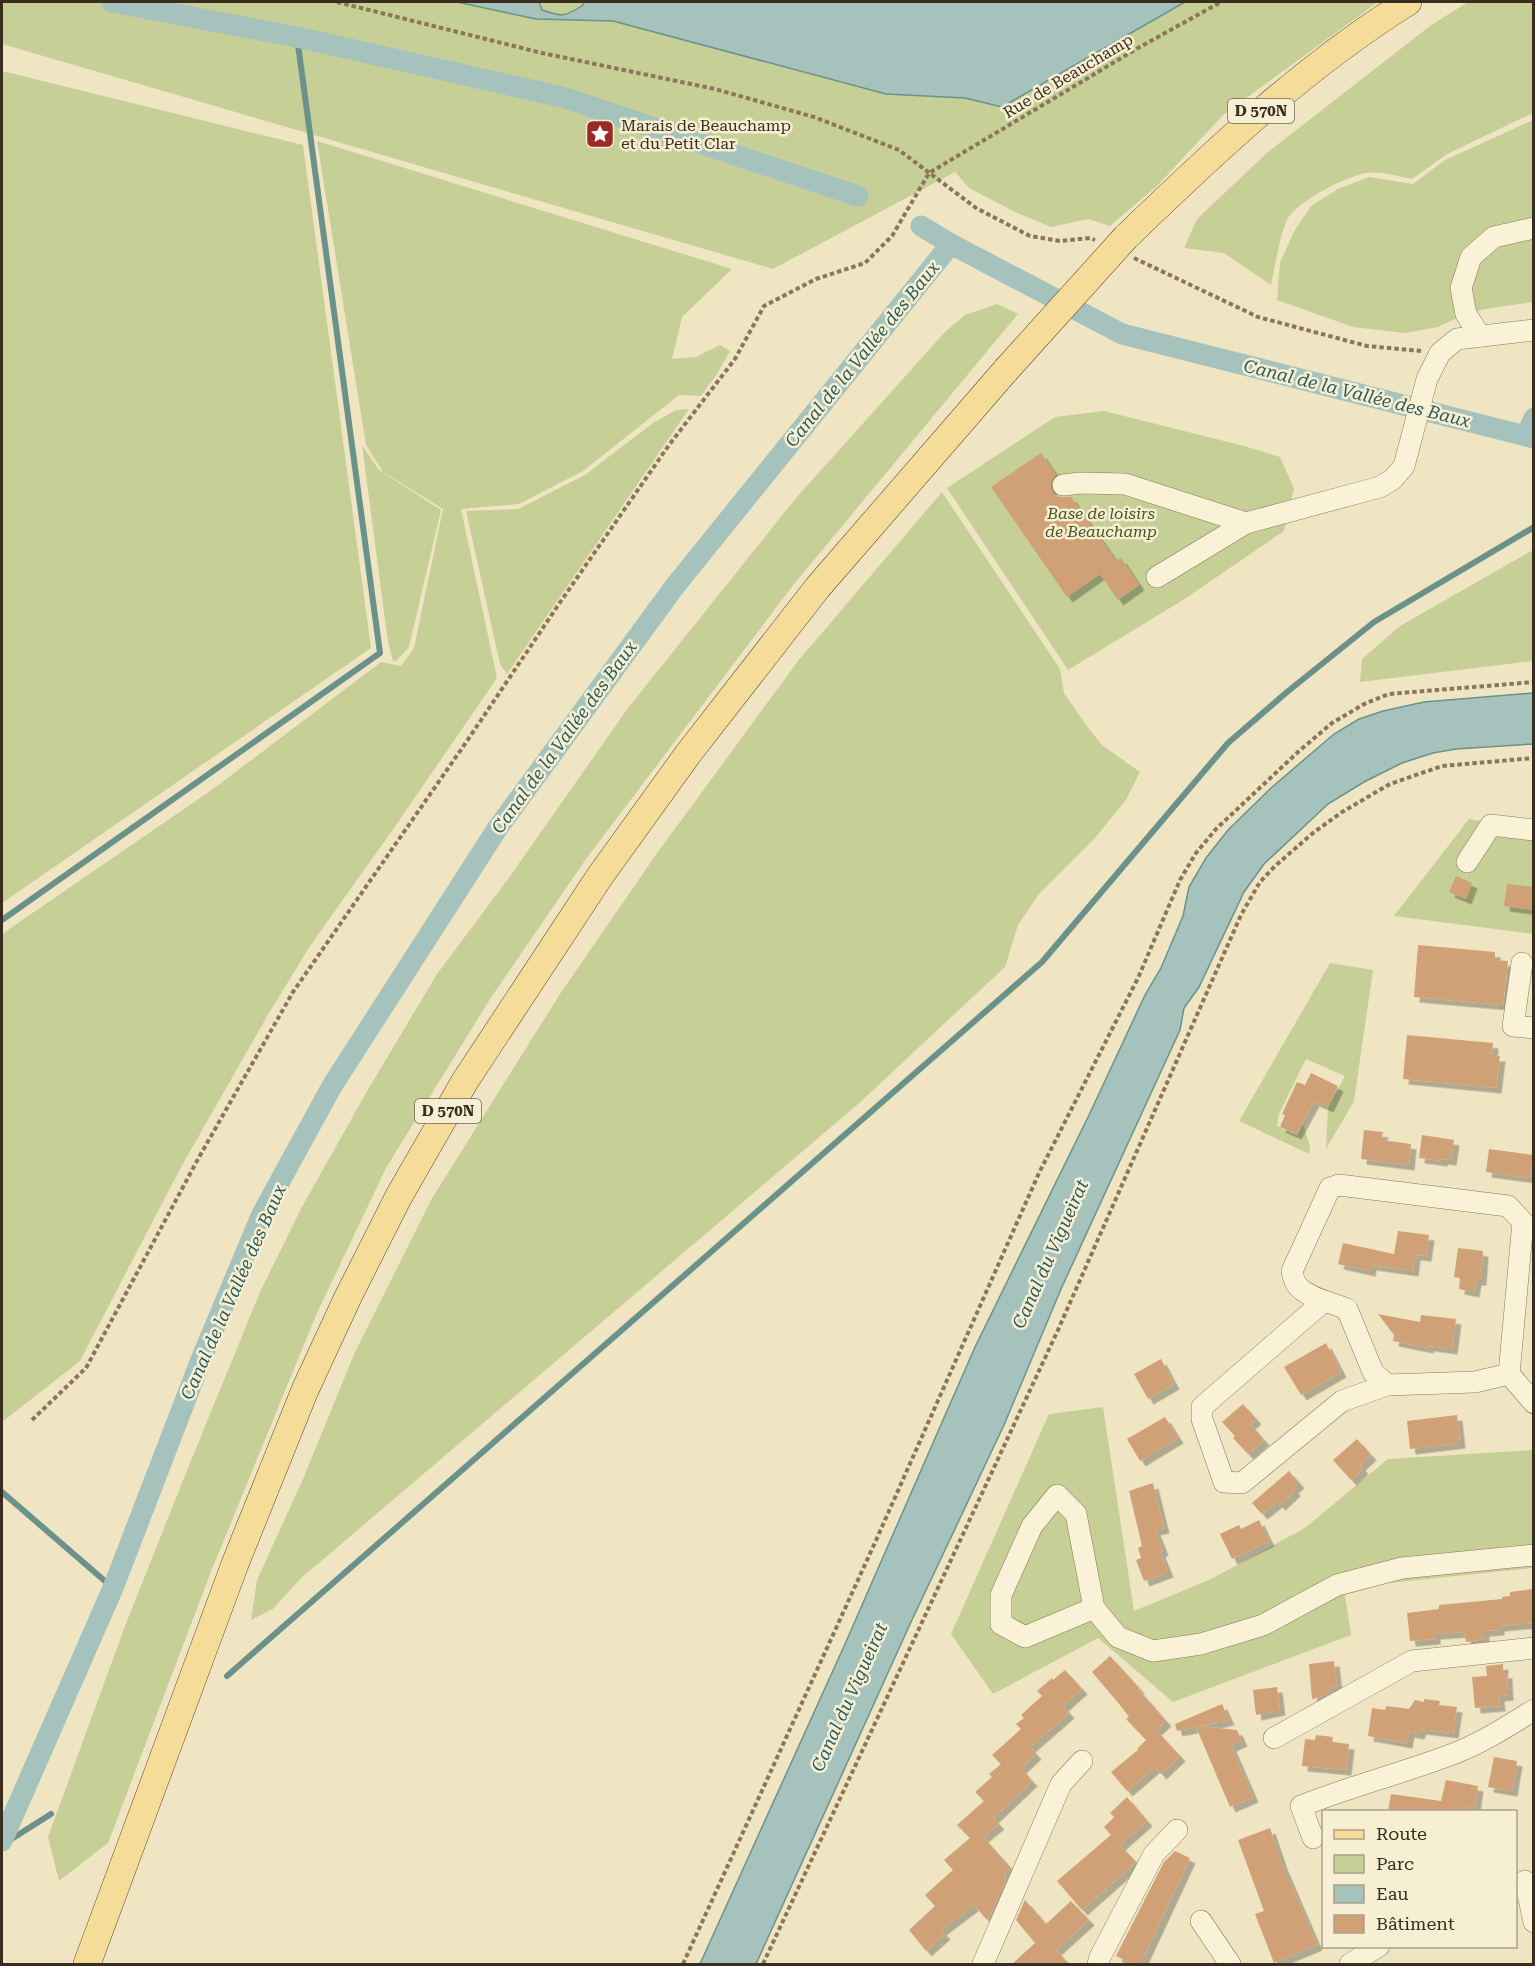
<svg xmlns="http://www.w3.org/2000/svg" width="1535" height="1966" font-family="'Roboto Serif',serif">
	<defs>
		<filter id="shadow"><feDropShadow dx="5.5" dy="5.5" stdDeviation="0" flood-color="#0004"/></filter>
	</defs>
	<rect width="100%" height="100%" fill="#f0e5c3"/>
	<!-- green -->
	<g fill="#c5cf96">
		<polygon points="2,2 1378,2 1223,115 1157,186 1110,226 1088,219 1051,227 1015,212 969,188 955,172 773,269 2,44"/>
		<path d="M1468,2H1533V113L1447,154L1412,179C1399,177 1380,171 1367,173C1346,176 1299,201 1288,218C1281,229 1274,271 1271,285L1224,253L1184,248L1197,219L1268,152L1430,26Z"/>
		<polygon points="2,71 303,145 371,648 2,903"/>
		<polygon points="1533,120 1533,302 1486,309 1466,314 1438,327 1405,333 1353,327 1277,300 1280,262 1295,230 1311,206 1338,189 1369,177 1413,184 1445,160"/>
		<polygon points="317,141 732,269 682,317 672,359 696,357 720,345 730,351 717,374 701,396 679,395 583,471 519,504 461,509 497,678 394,828 310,946 269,1013 180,1169 80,1361 2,1422 2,934 213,789 381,662 401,666 414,648 443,509 383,472 366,445"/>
		<polygon points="997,304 1018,314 794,584 586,859 490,999 386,1168 317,1313 212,1569 108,1843 59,1881 48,1837 125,1626 190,1463 260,1292 302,1207 366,1093 437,974 508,879 628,708 796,498 945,332 965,315"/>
		<polygon points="689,409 507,674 500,664 466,511 518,509 585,475 653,423 676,410"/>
		<polygon points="1104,411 1244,446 1280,457 1294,489 1284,531 1183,600 1068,670 947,488 1055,417"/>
		<polygon points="362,445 379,470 441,510 409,647 396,661 393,661 388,642"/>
		<polygon points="942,492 1060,669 1064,693 1086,725 1102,745 1140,772 1126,800 1095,838 1039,894 1018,925 1005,967 857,1105 300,1579 273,1609 251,1620 257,1580 303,1479 355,1352 431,1200 560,994 655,856 798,661"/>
		<polygon points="1533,550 1533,661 1360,682 1362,659 1400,626"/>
		<polygon points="1469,819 1533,829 1533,934 1394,916"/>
		<polygon points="1330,963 1373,970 1354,1101 1326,1149 1328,1107 1345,1076 1306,1059 1279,1114 1277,1126 1297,1136 1303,1124 1310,1146 1309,1154 1239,1121"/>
		<polygon points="1103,1407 1134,1611 1209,1580 1305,1528 1388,1459 1533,1450 1533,1568 1388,1583 1345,1595 1351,1635 1173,1702 1098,1638 993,1694 951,1634 1049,1414"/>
	</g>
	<!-- water -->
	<g fill="#a5c3bc" stroke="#6b928a" stroke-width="1.5">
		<path d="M457,2H539L542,10C562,17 566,17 583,5L584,2H1185L1002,107L965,98L886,94L613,21L536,19Z"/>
		<polygon points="1533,693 1533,744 1456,749 1433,753 1402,763 1364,782 1328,804 1264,864 1244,892 1199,987 1184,1008 1180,1030 1061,1289 1004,1425 911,1622 756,1964 700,1964 845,1644 975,1347 1090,1113 1145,995 1161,968 1183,916 1189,887 1206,858 1228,830 1271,788 1334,734 1359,719 1383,711 1424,702"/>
	</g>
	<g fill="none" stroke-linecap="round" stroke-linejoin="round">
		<!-- stream -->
		<g stroke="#6b928a" stroke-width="6">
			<polyline points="2,920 380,653 297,37"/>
			<polyline points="2,1492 113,1588"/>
			<polyline points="227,1676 1042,962 1228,743 1287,692 1374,622 1534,527"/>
			<polyline points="2,1845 51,1814"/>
		</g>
		<!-- canal -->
		<g stroke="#a5c3bc" stroke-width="21">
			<polyline points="112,2 297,37 562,97 858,196"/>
			<polyline points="921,226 951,244"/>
			<polyline points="1526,436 1534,418"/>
			<polyline points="2,1841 113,1588 202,1357 262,1214 332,1086 497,829 675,586 951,244 1122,334 1534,438"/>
		</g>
	</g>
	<!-- building -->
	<g fill="#d0a177" filter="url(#shadow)">
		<polygon points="1041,453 1056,475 1052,479 1050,486 1053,493 1058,497 1071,497 1116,561 1121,558 1139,585 1118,600 1100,574 1067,597 991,487"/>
		<polygon points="1456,876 1472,883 1466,899 1449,892"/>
		<polygon points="1507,884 1533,887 1533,910 1504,906"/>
		<polygon points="1418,945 1495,952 1495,960 1508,961 1503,1005 1414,997"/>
		<polygon points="1407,1035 1493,1043 1492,1056 1500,1056 1496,1088 1403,1079"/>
		<polygon points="1311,1073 1338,1086 1328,1107 1314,1101 1296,1134 1280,1127 1285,1115 1282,1114 1297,1082 1305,1085"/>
		<polygon points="1364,1130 1383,1132 1381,1140 1411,1144 1409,1165 1361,1159"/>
		<polygon points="1422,1135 1454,1140 1451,1160 1442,1159 1442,1161 1419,1158"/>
		<polygon points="1489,1149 1533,1155 1530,1178 1486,1172"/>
		<polygon points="1398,1231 1429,1235 1426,1256 1415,1255 1413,1271 1371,1265 1370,1271 1338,1264 1343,1243 1394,1254"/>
		<polygon points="1458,1248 1483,1251 1481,1280 1476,1280 1474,1292 1459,1289 1460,1278 1454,1277"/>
		<polygon points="1378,1314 1420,1322 1421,1315 1456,1319 1452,1349 1429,1346 1428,1348 1393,1341 1394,1335"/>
		<polygon points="1326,1343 1341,1372 1301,1395 1284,1367"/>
		<polygon points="1161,1359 1174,1384 1148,1399 1134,1374"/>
		<polygon points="1243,1404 1256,1419 1250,1424 1264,1440 1248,1454 1233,1438 1235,1436 1222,1422"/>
		<polygon points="1457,1415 1460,1443 1410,1449 1407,1421"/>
		<polygon points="1165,1417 1178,1438 1140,1461 1127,1439"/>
		<polygon points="1357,1439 1371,1455 1360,1465 1363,1469 1351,1480 1333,1460"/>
		<polygon points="1289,1471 1299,1483 1293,1488 1295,1491 1280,1505 1277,1502 1262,1514 1252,1503"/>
		<polygon points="1153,1483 1164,1528 1155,1530 1163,1550 1160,1552 1168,1572 1144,1581 1136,1560 1141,1558 1138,1548 1142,1546 1129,1491"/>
		<polygon points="1259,1520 1269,1541 1232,1559 1220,1534 1239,1525 1241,1529"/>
		<polygon points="1533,1589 1533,1623 1499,1626 1499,1630 1484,1631 1484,1639 1466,1642 1464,1632 1435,1634 1435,1639 1410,1641 1407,1613 1439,1609 1439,1605 1502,1599 1502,1597 1510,1596 1510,1592"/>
		<polygon points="1110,1656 1139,1688 1138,1689 1166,1721 1156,1730 1180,1756 1161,1774 1155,1767 1127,1791 1111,1772 1138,1750 1137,1749 1148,1738 1146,1740 1126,1719 1129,1717 1120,1705 1092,1672"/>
		<polygon points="1334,1661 1337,1686 1330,1688 1330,1692 1320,1697 1312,1699 1309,1664"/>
		<polygon points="1503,1664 1503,1673 1507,1673 1508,1695 1499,1696 1500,1706 1475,1708 1472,1677 1487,1676 1486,1666"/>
		<polygon points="1065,1670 1082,1689 1063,1706 1069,1713 1030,1747 1036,1754 1021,1768 1032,1781 993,1818 999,1824 983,1837 1011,1868 1004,1874 1007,1877 989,1917 987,1920 974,1905 941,1930 945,1934 926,1951 909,1930 935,1906 925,1895 953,1870 944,1860 970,1838 957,1825 984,1801 975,1792 992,1777 989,1774 1001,1764 992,1755 1021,1729 1016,1724 1024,1718 1021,1715 1042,1696 1037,1691 1052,1678 1053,1680"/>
		<polygon points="1277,1687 1280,1710 1256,1715 1253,1690"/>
		<polygon points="1424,1699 1440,1701 1439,1705 1457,1707 1453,1733 1421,1729 1419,1734 1409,1732 1407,1743 1368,1736 1372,1708 1385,1710 1386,1706 1409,1709 1415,1700 1424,1702"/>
		<polygon points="1222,1704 1229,1720 1201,1726 1237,1730 1242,1741 1231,1746 1253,1797 1230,1807 1196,1727 1177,1731 1175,1724"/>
		<polygon points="1316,1735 1333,1737 1332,1742 1349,1744 1346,1770 1302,1766 1305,1739 1315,1740"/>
		<polygon points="1494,1757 1517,1761 1512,1791 1488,1787"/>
		<polygon points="1446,1780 1478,1786 1475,1807 1466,1806 1465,1812 1388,1812 1391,1794 1441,1801"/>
		<polygon points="1127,1797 1147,1821 1120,1845 1136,1862 1082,1910 1057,1881 1111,1835 1104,1827 1114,1817 1110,1813"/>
		<polygon points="1270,1828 1282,1864 1317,1945 1274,1963 1255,1914 1264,1911 1238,1840"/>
		<polygon points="1175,1851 1190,1858 1140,1965 1134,1965 1116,1956 1164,1862"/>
		<polygon points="1025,1900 1046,1924 1071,1901 1089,1920 1056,1950 1070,1965 1011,1965 1035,1943 1016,1920"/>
	</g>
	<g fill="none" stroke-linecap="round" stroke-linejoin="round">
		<!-- minor casing -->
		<g stroke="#8b7659" stroke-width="22">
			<g id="minor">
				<polyline points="1480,336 1466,314 1461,288 1471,257 1494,237 1534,228"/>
				<polyline points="1063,485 1081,483 1125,484 1246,523"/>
				<polyline points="1157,577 1246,523 1380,487 1393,479 1404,466 1427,379 1440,353 1457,339 1534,330"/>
				<polyline points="1467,862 1491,825 1534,830"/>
				<polyline points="1522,963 1513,1026 1534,1028"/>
				<polyline points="1323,1302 1202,1407 1202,1419 1224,1482 1242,1483 1342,1401 1387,1385"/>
				<path d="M1509,1374L1475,1382L1387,1385L1373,1372L1347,1309C1333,1303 1307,1298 1297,1285C1294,1282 1293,1275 1292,1271L1330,1188L1339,1185L1508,1206L1523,1222L1509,1374L1534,1403"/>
				<polyline points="1094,1608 1025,1637 1001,1624 1001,1595 1032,1526 1057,1495 1076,1514 1094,1608 1118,1637 1153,1651 1201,1644 1263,1625 1337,1585 1402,1568 1534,1555"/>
				<polyline points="1274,1738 1412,1661 1534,1648"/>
				<path d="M1313,1838L1301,1806C1351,1786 1403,1773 1453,1754C1482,1743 1508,1726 1534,1710"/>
				<polyline points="1525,1881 1534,1922"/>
				<polyline points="1201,1921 1230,1964"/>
				<polyline points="983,1964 1061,1784 1082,1761"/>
				<polyline points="1098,1964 1100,1957 1154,1854 1177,1830"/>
				<polyline points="1350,1964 1379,1946"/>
			</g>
		</g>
		<!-- major casing -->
		<g stroke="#59442d" stroke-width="28">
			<g id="major">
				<path d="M1126,237C1214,152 1304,67 1408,2"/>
				<polyline points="87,1964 235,1564 305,1390 348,1297 399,1196 465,1081 600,876 688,754 818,587 1006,370"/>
			</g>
		</g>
		<!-- path -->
		<g stroke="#8b7659" stroke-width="4" stroke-dasharray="4.5 3" stroke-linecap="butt">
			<polyline points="337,2 542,53 715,89 814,117 899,150 976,208 1030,236 1060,241 1090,238 1095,240"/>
			<polyline points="1134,258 1258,317 1367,346 1421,351"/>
			<polyline points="32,1420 86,1368 198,1159 293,992 467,741 561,601 669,445 735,359 764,306 816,279 865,263 892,236 929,173 1138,48 1221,2"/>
			<polyline points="683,1964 873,1547 1039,1173 1138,978 1180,880 1196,853 1216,829 1298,752 1332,723 1366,703 1389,694 1534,682"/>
			<polyline points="763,1964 1058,1330 1241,915 1260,882 1275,866 1313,833 1342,812 1390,784 1442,766 1534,758"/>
		</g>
		<!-- minor -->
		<use href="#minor" stroke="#faf2d7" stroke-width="21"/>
		<!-- major -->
		<use href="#major" stroke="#f5dd99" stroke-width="27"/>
		<!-- major-bridge casing -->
		<g stroke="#59442d" stroke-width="28" stroke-linecap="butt">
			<polyline id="major-bridge" points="1006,370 1126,237"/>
		</g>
		<!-- major-bridge -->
		<use href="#major-bridge" stroke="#f5dd99" stroke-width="27"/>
	</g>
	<!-- icons -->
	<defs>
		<g id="sight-square" transform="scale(1.5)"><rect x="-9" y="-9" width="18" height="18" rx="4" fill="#9d2b25" stroke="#f7efd3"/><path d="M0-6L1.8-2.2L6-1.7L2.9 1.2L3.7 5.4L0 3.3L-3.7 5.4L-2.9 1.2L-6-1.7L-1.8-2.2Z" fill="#fff"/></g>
	</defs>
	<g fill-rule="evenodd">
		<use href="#sight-square" x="600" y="134"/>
	</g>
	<g text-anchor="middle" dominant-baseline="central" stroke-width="5" stroke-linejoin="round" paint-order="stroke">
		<!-- shield labels -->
		<g fill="#f7efd3" stroke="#736754" stroke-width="1.5">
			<rect x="1228" y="99" width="66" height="24" rx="4.5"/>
			<rect x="415" y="1099" width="66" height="24" rx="4.5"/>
		</g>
		<g font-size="15" font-weight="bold" fill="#3b2d1d">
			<text x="1261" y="111">D 570N</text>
			<text x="448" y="1111">D 570N</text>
		</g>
		<!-- street labels -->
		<g font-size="16" fill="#3b2d1d" stroke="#f7efd3">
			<text transform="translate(1068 76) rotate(-31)">Rue de Beauchamp</text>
		</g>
		<!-- poi labels -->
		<g font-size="16" fill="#3b2d1d" stroke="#f7efd3" text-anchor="start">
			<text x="621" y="125">Marais de Beauchamp<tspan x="621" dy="18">et du Petit Clar</tspan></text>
		</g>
		<!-- park labels -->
		<g font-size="16" font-style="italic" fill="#485823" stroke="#f7efd3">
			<text x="1101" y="513">Base de loisirs<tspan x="1101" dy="18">de Beauchamp</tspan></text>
		</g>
		<!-- water labels -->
		<g font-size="18" font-style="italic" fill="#2c5b5a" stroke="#f7efd3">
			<text transform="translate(862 354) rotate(-51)">Canal de la Vallée des Baux</text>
			<text transform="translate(1357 393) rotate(14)">Canal de la Vallée des Baux</text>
			<text transform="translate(564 737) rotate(-54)">Canal de la Vallée des Baux</text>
			<text transform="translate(1050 1254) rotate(-66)">Canal du Vigueirat</text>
			<text transform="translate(233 1292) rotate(-66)">Canal de la Vallée des Baux</text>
			<text transform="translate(849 1697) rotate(-66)">Canal du Vigueirat</text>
		</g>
	</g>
	<!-- border -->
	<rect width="1535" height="1966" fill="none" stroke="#3b2d1d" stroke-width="6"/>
	<!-- legend -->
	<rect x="1322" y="1810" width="195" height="138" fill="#f7efd3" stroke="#aca18a" stroke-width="1.5"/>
	<rect x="1334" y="1830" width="30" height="9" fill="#f5dd99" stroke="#aca18a" stroke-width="1.5"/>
	<text x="1376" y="1840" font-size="18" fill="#3b2d1d">Route</text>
	<rect x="1334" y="1855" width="30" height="18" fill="#c5cf96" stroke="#aca18a" stroke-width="1.5"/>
	<text x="1376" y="1870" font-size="18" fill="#3b2d1d">Parc</text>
	<rect x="1334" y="1885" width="30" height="18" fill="#a5c3bc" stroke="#aca18a" stroke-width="1.5"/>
	<text x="1376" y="1900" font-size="18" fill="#3b2d1d">Eau</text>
	<rect x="1334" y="1915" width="30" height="18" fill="#d0a177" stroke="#aca18a" stroke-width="1.5"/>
	<text x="1376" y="1930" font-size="18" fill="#3b2d1d">Bâtiment</text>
</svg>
